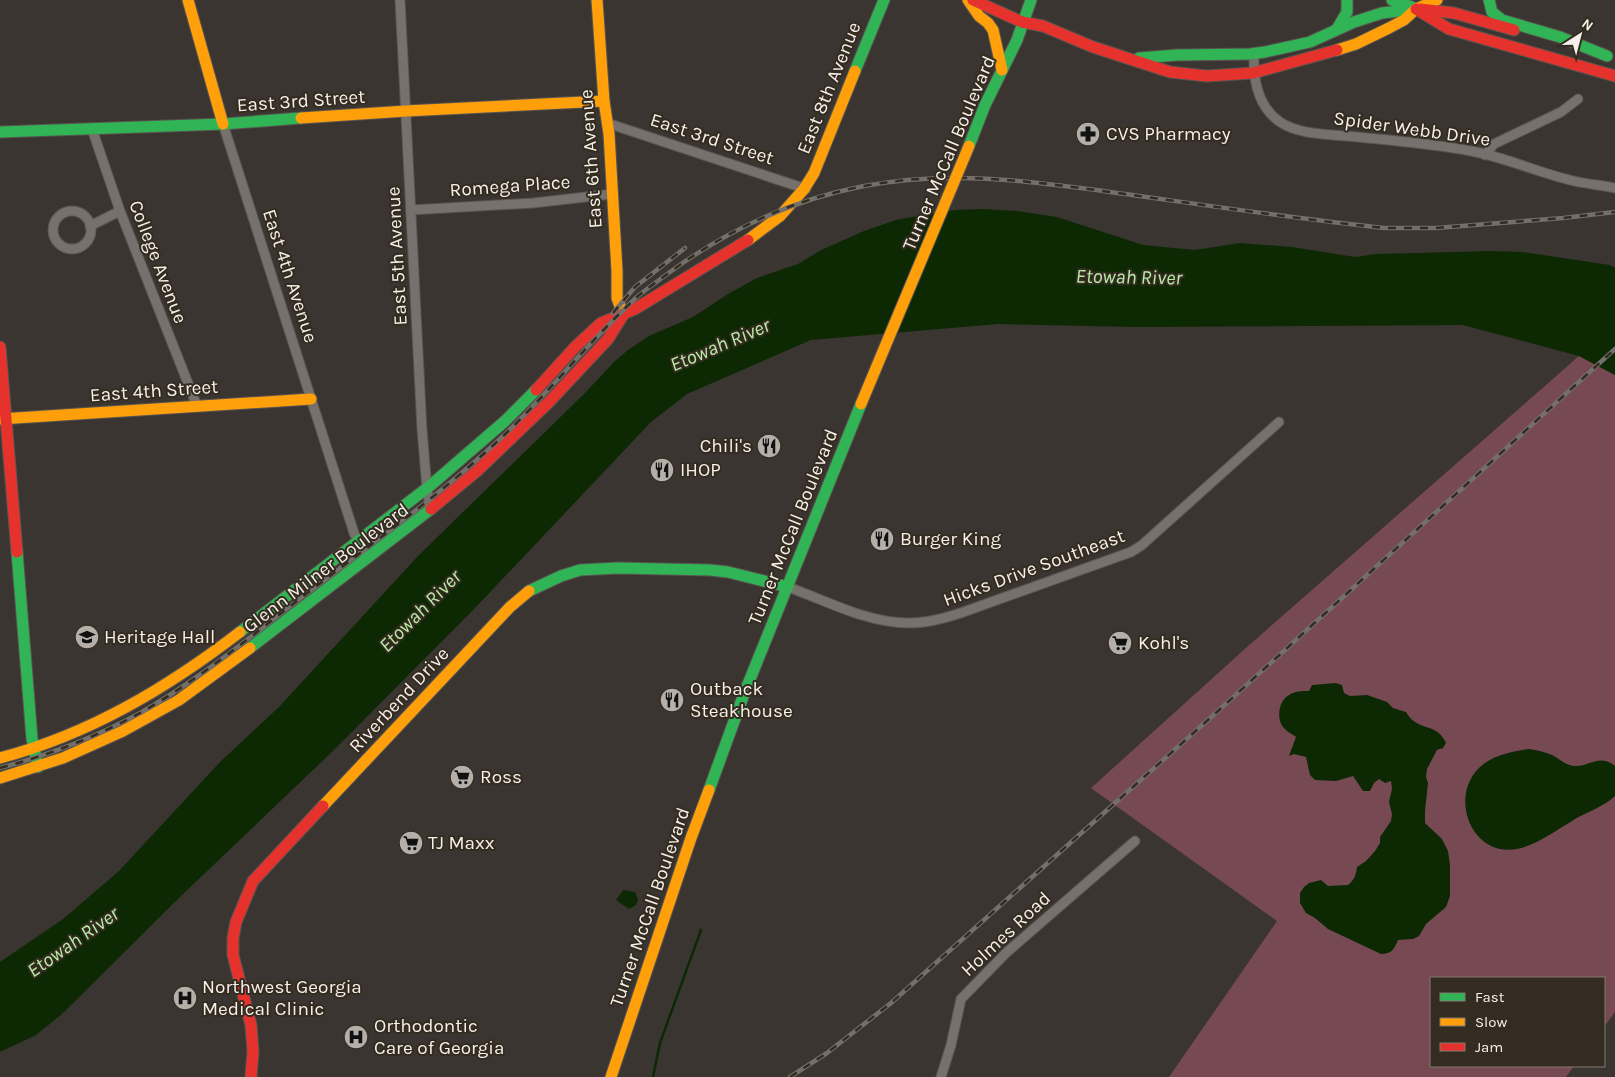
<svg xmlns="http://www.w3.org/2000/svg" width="1615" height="1077" font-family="Karla,sans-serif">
	<rect width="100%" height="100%" fill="#3a3530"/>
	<!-- green -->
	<polygon fill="#774953" points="1579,356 1615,375 1615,1012 1604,1027 1604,978 1431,978 1431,1066 1574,1066 1566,1077 1169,1077 1277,921 1091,788 1247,647"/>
	<!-- water -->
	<g fill="#0c2904">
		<polygon points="983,209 1017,211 1057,217 1143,245 1195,250 1240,243 1292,247 1355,257 1376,254 1492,251 1523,252 1610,265 1615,268 1615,375 1579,356 1463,325 1136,327 998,324 811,340 687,394 651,422 477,606 334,750 182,895 62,1014 36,1035 0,1052 0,962 63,919 119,871 220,762 279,707 418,556 585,393 614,362 628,350 649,336 693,317 728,294 757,278 798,264 821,250 864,231 896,220 923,215 956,210"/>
		<path d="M1336,683L1342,685L1344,693L1350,696L1367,695L1387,702L1393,708L1406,712C1418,733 1436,721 1446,743L1443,748L1437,750L1427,769L1426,777L1428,783L1425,811V823L1442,839L1448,851L1450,865V896L1446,907L1426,924L1419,936L1413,939L1398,940C1394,949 1392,954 1381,954L1328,929L1315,918L1306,913L1300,903V893L1304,887L1309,883L1321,880L1328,886L1348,885C1354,880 1356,876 1357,867L1366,861L1375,851L1380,843V837L1391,821L1392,814L1389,802L1392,789L1391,781L1385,783L1379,779L1374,783L1370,791H1363L1353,776L1336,781L1315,780L1310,775L1306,757L1294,754L1289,756L1296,737C1292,734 1286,731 1283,727C1276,718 1279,700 1289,695C1295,691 1302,691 1309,691L1312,685Z"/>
		<path d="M1529,749C1537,750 1545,752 1552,755C1560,759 1565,765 1574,766C1589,767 1600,753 1615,766V796C1602,808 1586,812 1572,821C1555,831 1537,845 1517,849C1469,858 1446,790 1485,763C1497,754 1515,751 1529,749Z"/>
		<polygon points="623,890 635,892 638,899 636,905 629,909 616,900"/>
	</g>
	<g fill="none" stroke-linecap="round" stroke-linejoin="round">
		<!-- stream -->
		<polyline stroke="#0c2904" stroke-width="2.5" points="653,1077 660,1043 701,930"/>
		<!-- street casing -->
		<g stroke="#58544f" stroke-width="11">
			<g id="street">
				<polyline points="400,0 422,430 427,489 431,510"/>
				<path d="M1254,54C1253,79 1257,106 1280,122C1298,134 1324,134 1346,136C1388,140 1430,143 1471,151C1505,157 1536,172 1570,180C1585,184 1600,185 1615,188"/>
				<polyline points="607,123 806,189"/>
				<polyline points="223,124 354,533 367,559"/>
				<polyline points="92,129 120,211 197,406"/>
				<polyline points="1485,155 1494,144 1561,112 1578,99"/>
				<polyline points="411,210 533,203 612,194"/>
				<circle cx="72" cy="230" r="19"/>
				<polyline points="90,226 120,211"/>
				<path d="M788,587C827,601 867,623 909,623C930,623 950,617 969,610L1131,552L1142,545L1279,422"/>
				<polyline points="941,1077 951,1045 961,999 1006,953 1135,841"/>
			</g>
		</g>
		<!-- fast casing -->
		<g stroke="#58544f" stroke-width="13">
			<g id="fast">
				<polyline points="1392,0 1412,7"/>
				<polyline points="1489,0 1492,12 1502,20 1560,37 1607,56"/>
				<polyline points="1337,29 1347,12 1347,0"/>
				<polyline points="1139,58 1177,55 1250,54 1265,52 1310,42 1354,22 1382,13 1416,9"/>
				<polyline points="855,71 884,0"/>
				<polyline points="0,132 223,124 301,118"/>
				<polyline points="969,146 985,105 1017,40 1031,0"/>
				<polyline points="17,552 32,739 38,767"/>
				<polyline points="529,591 561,576 580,570 618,568 710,570 728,572 788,587"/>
				<polyline points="240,632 431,485 505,421 536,390"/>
				<polyline points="250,648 431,509"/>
				<polyline points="709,790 744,694 861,404"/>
			</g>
		</g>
		<!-- slow casing -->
		<g stroke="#58544f" stroke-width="13">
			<g id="slow">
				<polyline points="188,0 223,124"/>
				<polyline points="597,0 604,101 609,134 617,271 617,298 623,315"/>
				<polyline points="968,0 979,16 988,23 993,30 1002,70"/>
				<polyline points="1337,50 1356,44 1389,28 1404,20 1416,9 1437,0"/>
				<polyline points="301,118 406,111 604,101"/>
				<polyline points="748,240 780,216 804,189 814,173 855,71"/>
				<polyline points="0,419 311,399"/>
				<path d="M0,758C90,734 167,688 240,632"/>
				<polyline points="0,778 63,758 123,731 179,700 250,648"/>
				<polyline points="323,806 510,607 529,591"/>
				<polyline points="611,1077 691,838 709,790"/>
			</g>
		</g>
		<!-- jam casing -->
		<g stroke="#58544f" stroke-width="13">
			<g id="jam">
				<polyline points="973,0 1022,22"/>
				<polyline points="1416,9 1449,29 1615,76"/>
				<polyline points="1420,9 1454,13 1514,30"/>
				<polyline points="1022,22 1043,26 1093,47 1170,72 1207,76 1253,73 1337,50"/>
				<polyline points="0,347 17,552"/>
				<polyline points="536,390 576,346 601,323 635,309 748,240"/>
				<polyline points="431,509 477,471 549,402 608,339 623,315"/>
				<polyline points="251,1077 253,1051 251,1025 233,955 233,938 236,922 253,881 323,806"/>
			</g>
		</g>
		<!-- street -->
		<use href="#street" stroke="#76716d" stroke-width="9"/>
		<!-- fast -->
		<use href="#fast" stroke="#30b455" stroke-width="11"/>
		<!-- slow -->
		<use href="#slow" stroke="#ff9f0a" stroke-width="11"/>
		<!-- jam -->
		<use href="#jam" stroke="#e5322d" stroke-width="11"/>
		<!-- rail casing -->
		<g stroke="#73706c" stroke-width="4.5">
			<g id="rail">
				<polyline points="613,313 635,287 685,248"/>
				<path d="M0,768C49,755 96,737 140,713C202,678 257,631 314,588C377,540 442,493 500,439C548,394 589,341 638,296C648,288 659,280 670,272C729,229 791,200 864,186C953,169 1036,182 1125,194C1211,206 1298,219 1384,228H1436L1563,218L1615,212"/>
				<polyline points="790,1077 827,1053 891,1003 1218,711 1615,349"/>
			</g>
		</g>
		<!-- rail -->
		<use href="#rail" stroke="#352c21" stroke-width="2.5" stroke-dasharray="8" stroke-linecap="butt"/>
		<!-- slow-bridge casing -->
		<g stroke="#58544f" stroke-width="13" stroke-linecap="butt">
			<polyline id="slow-bridge" points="861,404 969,146"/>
		</g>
		<!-- slow-bridge -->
		<use href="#slow-bridge" stroke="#ff9f0a" stroke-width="11"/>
	</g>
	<!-- icons -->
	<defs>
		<g id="pharmacy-disc" transform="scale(1.25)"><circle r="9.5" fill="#b4afa8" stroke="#352c21"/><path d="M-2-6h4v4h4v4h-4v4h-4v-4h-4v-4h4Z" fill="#111"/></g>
		<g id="restaurant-disc" transform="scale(1.25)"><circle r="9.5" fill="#b4afa8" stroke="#352c21"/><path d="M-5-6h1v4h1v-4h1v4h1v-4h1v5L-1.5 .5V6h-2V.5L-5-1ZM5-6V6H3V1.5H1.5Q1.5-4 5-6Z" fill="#111"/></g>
		<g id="university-disc" transform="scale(1.25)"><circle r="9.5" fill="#b4afa8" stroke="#352c21"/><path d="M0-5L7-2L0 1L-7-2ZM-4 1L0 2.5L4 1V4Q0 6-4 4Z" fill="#111"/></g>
		<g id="supermarket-disc" transform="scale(1.25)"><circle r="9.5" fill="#b4afa8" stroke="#352c21"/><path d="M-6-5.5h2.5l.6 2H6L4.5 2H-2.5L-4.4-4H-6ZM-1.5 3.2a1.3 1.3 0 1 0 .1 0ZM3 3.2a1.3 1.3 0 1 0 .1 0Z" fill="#111"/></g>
		<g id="hospital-disc" transform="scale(1.25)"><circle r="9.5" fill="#b4afa8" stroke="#352c21"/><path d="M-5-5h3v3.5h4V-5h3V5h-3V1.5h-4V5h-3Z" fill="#111"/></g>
	</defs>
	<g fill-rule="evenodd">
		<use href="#pharmacy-disc" x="1088" y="134"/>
		<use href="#restaurant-disc" x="769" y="446"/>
		<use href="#restaurant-disc" x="662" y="470"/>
		<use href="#restaurant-disc" x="882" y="539"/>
		<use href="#university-disc" x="87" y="637"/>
		<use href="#supermarket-disc" x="1120" y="643"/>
		<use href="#restaurant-disc" x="672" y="700"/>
		<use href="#supermarket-disc" x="462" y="777"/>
		<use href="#supermarket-disc" x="411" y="843"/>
		<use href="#hospital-disc" x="185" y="998"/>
		<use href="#hospital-disc" x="356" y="1037"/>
	</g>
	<g text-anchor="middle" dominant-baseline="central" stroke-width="4" stroke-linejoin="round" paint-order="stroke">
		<!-- street labels -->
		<g font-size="19" fill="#f6f0e9" stroke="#352c21">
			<text transform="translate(829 88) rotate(-68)">East 8th Avenue</text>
			<text transform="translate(301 101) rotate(-4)">East 3rd Street</text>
			<text transform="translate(1412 129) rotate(8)">Spider Webb Drive</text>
			<text transform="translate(712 139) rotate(18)">East 3rd Street</text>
			<text transform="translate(949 153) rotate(-67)">Turner McCall Boulevard</text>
			<text transform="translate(591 159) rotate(-94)">East 6th Avenue</text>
			<text transform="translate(510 186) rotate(-4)">Romega Place</text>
			<text transform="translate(397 256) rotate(-93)">East 5th Avenue</text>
			<text transform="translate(158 262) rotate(69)">College Avenue</text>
			<text transform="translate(290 276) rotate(72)">East 4th Avenue</text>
			<text transform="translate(154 391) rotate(-4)">East 4th Street</text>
			<text transform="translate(793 527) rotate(-68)">Turner McCall Boulevard</text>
			<text transform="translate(326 568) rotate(-37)">Glenn Milner Boulevard</text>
			<text transform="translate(1034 568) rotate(-20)">Hicks Drive Southeast</text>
			<text transform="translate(399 700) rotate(-47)">Riverbend Drive</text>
			<text transform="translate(650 907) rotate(-71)">Turner McCall Boulevard</text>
			<text transform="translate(1006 934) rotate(-43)">Holmes Road</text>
		</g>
		<!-- poi labels -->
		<g font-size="19" fill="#f6f0e9" stroke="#352c21" text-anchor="start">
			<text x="1106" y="134">CVS Pharmacy</text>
			<text x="752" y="446" text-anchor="end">Chili's</text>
			<text x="680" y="470">IHOP</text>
			<text x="900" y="539">Burger King</text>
			<text x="104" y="637">Heritage Hall</text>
			<text x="1138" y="643">Kohl's</text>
			<text x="690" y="689">Outback<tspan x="690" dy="22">Steakhouse</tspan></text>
			<text x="480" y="777">Ross</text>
			<text x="428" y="843">TJ Maxx</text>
			<text x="202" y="987">Northwest Georgia<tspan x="202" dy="22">Medical Clinic</tspan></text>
			<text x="374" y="1026">Orthodontic<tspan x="374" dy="22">Care of Georgia</tspan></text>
		</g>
		<!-- water labels -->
		<g font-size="20" font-style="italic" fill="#b8eda7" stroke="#352c21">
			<text transform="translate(1129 277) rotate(1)">Etowah River</text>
			<text transform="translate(720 345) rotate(-23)">Etowah River</text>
			<text transform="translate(420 611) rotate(-45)">Etowah River</text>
			<text transform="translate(73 942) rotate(-35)">Etowah River</text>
		</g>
	</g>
	<!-- legend -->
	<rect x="1430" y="977" width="175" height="90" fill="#352c21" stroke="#827a71"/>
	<rect x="1440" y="993" width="25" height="8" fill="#30b455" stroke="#827a71"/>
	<text x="1475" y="1002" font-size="15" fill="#f6f0e9">Fast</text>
	<rect x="1440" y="1018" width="25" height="8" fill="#ff9f0a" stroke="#827a71"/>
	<text x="1475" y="1027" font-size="15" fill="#f6f0e9">Slow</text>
	<rect x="1440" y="1043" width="25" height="8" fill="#e5322d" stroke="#827a71"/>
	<text x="1475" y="1052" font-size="15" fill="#f6f0e9">Jam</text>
	<!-- north arrow -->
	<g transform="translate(1580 35) rotate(36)" stroke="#352c21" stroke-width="4" paint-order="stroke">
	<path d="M0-4L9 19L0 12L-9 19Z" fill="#f6f0e9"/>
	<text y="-8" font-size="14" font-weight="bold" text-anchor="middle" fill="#f6f0e9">N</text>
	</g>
</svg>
